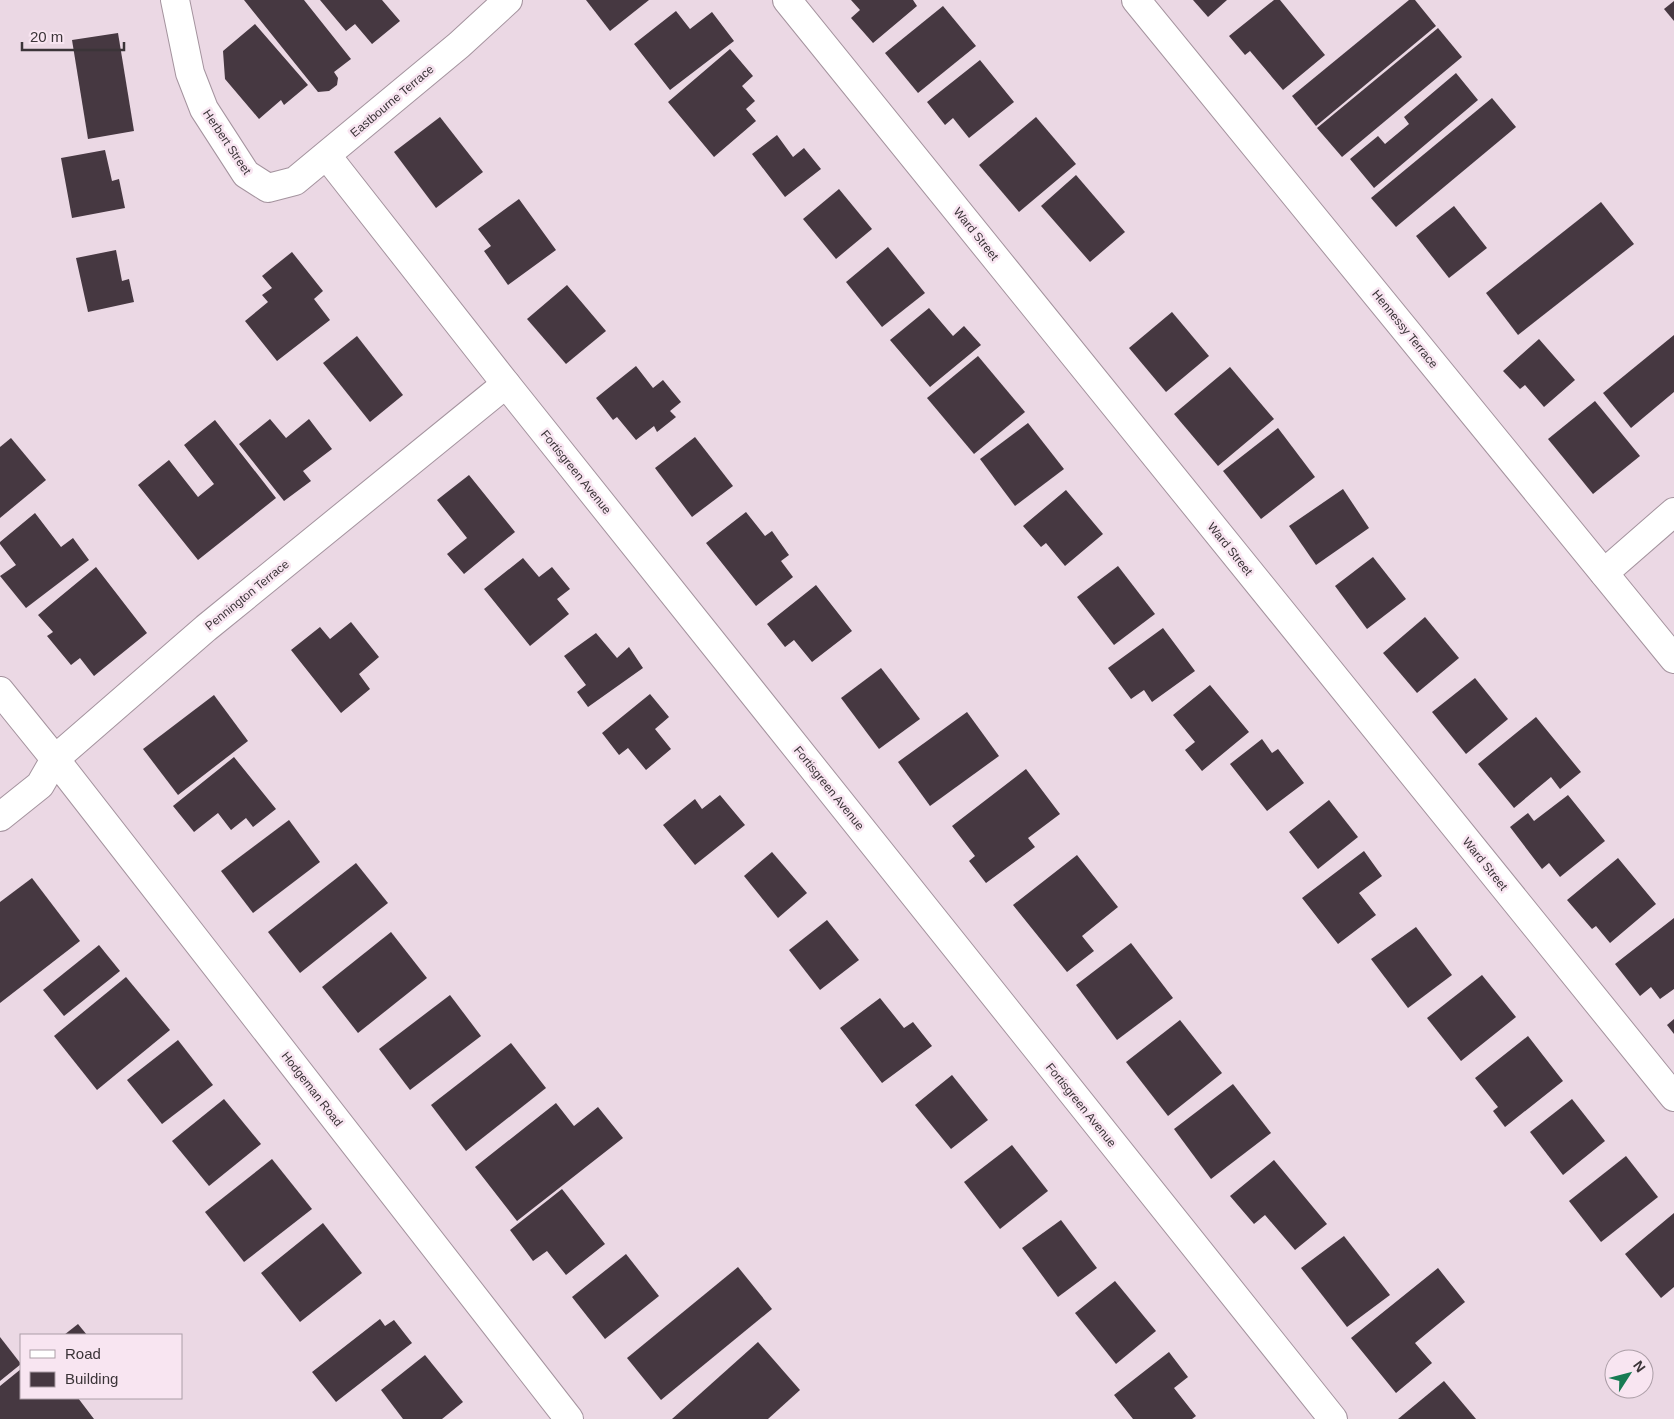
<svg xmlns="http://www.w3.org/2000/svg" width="1674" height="1419" font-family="Helvetica,sans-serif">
	<rect width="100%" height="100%" fill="#ebd8e4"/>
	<!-- building -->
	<g fill="#463841">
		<polygon points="244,0 304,0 351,59 334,72 338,78 337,85 329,91 318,92"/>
		<polygon points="320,0 382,0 400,21 372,44 355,24 346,31"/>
		<polygon points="586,0 649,0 610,31"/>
		<polygon points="851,0 913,0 917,6 873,43 851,18 860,10"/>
		<polygon points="1193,0 1227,0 1208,17"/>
		<polygon points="1274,0 1280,0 1325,55 1283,90 1250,51 1245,55 1229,36"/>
		<polygon points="1409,0 1415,0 1436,26 1316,126 1292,96"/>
		<polygon points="1674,1 1674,21 1664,9"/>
		<polygon points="943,6 976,46 918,93 885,53"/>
		<polygon points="676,11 690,29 712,12 734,41 670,90 634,44"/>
		<polygon points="255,24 308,85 284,105 281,100 259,119 225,79 223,51"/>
		<polygon points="1438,28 1462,57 1342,157 1317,128"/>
		<polygon points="118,33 134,131 88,139 72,40"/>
		<polygon points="730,49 753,76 742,86 755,101 746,109 756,121 714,157 668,102"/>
		<polygon points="980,60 1014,102 969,138 953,118 945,125 927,102"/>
		<polygon points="1456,73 1478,100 1374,188 1350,159 1378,136 1385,144 1409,124 1404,117"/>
		<polygon points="1492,98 1516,127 1396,227 1371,198"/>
		<polygon points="440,117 483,172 436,208 394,152"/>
		<polygon points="1036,117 1076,164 1019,212 979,165"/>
		<polygon points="777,135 793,157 804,148 821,169 785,197 752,154"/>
		<polygon points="105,150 112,181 119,179 125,208 72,218 61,158"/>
		<polygon points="1076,175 1125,232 1090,262 1041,206"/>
		<polygon points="839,189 872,229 836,259 803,219"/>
		<polygon points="519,199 556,250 508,285 484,251 491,246 478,229"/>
		<polygon points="1601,202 1634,244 1518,335 1486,293"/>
		<polygon points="1454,206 1487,248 1449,278 1416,236"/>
		<polygon points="888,247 925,293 882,327 846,282"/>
		<polygon points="116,250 122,281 129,279 134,302 88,312 76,258"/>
		<polygon points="292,252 323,291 314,299 330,320 277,361 245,321 268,302 262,295 272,288 262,276"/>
		<polygon points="567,285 606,331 566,364 527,319"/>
		<polygon points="929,308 953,336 964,326 981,345 930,387 890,340"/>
		<polygon points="1172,312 1209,356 1166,392 1129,348"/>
		<polygon points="1674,335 1674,392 1631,428 1603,393"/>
		<polygon points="357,336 403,395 370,422 323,363"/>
		<polygon points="1539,339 1575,380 1544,407 1525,385 1520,389 1503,371"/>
		<polygon points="978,356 1025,412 974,454 927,398"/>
		<polygon points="636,366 653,388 663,380 681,402 670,411 676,417 657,432 654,426 636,440 617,417 613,420 596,398"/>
		<polygon points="1230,367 1274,419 1218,466 1174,414"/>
		<polygon points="1595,401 1640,456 1593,494 1548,439"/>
		<polygon points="270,419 286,438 309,419 332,449 303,471 311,481 284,501 239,444"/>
		<polygon points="215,420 276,498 198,560 138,485 169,460 198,497 214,484 184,445"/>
		<polygon points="1028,423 1064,469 1015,506 980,459"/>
		<polygon points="1278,428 1315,477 1261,519 1223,471"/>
		<polygon points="695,437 733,486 692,517 655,468"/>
		<polygon points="11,438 46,480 0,518 0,447"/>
		<polygon points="469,475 515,532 464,574 447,554 467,538 437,500"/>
		<polygon points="1343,489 1369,528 1316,565 1289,526"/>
		<polygon points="1066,490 1103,534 1065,566 1046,543 1041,547 1023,526"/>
		<polygon points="746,512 765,536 772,531 789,555 781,561 793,577 756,606 706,543"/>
		<polygon points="35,513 61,547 73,538 89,560 26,608 0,576 16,565 0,544 0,542"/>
		<polygon points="1373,557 1406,599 1367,629 1335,586"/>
		<polygon points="523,558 539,577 552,567 570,589 557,599 569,614 530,646 484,589"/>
		<polygon points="1118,566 1155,614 1114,645 1077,597"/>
		<polygon points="96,567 147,633 94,676 80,658 71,665 47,636 53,632 38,615"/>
		<polygon points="816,585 852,631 812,662 794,640 785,647 767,624"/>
		<polygon points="1425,617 1459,658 1417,693 1383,653"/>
		<polygon points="351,622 379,657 359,674 370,689 341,713 291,650 320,627 330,639"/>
		<polygon points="1163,628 1195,671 1152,702 1144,690 1131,699 1108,668"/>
		<polygon points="596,633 617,658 629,647 643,668 588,707 577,692 586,685 564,656"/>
		<polygon points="881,668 920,719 879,749 841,698"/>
		<polygon points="1475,678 1508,719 1466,754 1432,712"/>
		<polygon points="1210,685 1249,732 1202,771 1185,750 1195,742 1173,715"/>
		<polygon points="650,694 669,717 655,729 671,749 646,770 628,748 619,755 602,733"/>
		<polygon points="214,695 248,741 178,795 143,749"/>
		<polygon points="967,712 999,756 930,806 898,762"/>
		<polygon points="1536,717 1581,772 1560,789 1551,777 1514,808 1478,764"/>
		<polygon points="1262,739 1272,753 1278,749 1304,783 1267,811 1230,764"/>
		<polygon points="234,757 276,809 253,827 246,818 231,830 218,813 194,832 173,806"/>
		<polygon points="1026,769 1060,814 1028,838 1035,847 986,883 969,861 975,856 952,826"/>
		<polygon points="720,795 745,825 695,865 663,825 695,799 702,809"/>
		<polygon points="1568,795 1605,841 1560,877 1549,863 1542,869 1510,827 1528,813 1534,821"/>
		<polygon points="1329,800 1358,837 1318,869 1289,832"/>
		<polygon points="289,820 320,862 253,913 221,871"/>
		<polygon points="1364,851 1382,876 1359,893 1376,915 1338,944 1302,898"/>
		<polygon points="772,852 807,893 778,918 744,876"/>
		<polygon points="1077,855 1118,907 1082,936 1094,951 1067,972 1013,905"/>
		<polygon points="1618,858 1656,904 1610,943 1596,926 1592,929 1567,900"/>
		<polygon points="356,863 388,903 300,973 268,932"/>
		<polygon points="32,878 80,941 0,1003 0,902"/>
		<polygon points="1674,918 1674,989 1660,999 1651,987 1640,996 1615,964"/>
		<polygon points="827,920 859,960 820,990 789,950"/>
		<polygon points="1416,927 1452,975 1408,1008 1371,959"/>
		<polygon points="391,932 427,978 358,1033 322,987"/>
		<polygon points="1131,943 1173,998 1117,1040 1076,985"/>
		<polygon points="99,945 120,971 64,1016 43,990"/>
		<polygon points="1482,975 1516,1017 1461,1061 1427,1018"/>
		<polygon points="126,977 170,1030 97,1090 54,1036"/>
		<polygon points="450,995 481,1036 410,1090 379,1049"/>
		<polygon points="880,998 904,1028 913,1022 932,1046 882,1083 840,1028"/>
		<polygon points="1674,1019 1674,1034 1667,1025"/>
		<polygon points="1180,1020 1222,1073 1168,1116 1126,1062"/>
		<polygon points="1528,1036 1563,1081 1505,1127 1493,1111 1498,1107 1475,1078"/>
		<polygon points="178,1040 213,1085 162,1124 127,1080"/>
		<polygon points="511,1043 546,1088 466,1151 431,1105"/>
		<polygon points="952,1075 988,1120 951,1149 915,1105"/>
		<polygon points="1233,1084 1271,1133 1211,1179 1174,1129"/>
		<polygon points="224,1099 261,1144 209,1186 172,1141"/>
		<polygon points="1572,1099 1605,1141 1563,1175 1530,1132"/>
		<polygon points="556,1103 574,1126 598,1107 623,1138 517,1221 475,1167"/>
		<polygon points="1012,1145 1048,1191 1000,1229 964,1182"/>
		<polygon points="1626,1156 1658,1197 1601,1242 1569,1201"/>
		<polygon points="272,1159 312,1209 244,1262 205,1212"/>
		<polygon points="1274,1160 1327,1224 1295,1250 1265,1215 1254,1224 1230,1196"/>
		<polygon points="562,1189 605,1244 566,1275 547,1251 533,1261 510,1230"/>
		<polygon points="1674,1213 1674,1287 1661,1298 1625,1254"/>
		<polygon points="1061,1220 1097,1268 1058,1297 1022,1248"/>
		<polygon points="323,1223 362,1273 300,1322 261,1273"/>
		<polygon points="1344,1236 1390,1295 1347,1327 1301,1268"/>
		<polygon points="626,1254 659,1296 605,1339 572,1297"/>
		<polygon points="738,1267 772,1309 661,1400 627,1358"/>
		<polygon points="1438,1268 1465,1302 1415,1343 1432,1363 1396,1393 1351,1338"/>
		<polygon points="1115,1281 1156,1331 1116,1364 1075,1313"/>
		<polygon points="380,1319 385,1326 394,1320 412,1343 336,1402 312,1372"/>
		<polygon points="78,1324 87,1335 64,1335"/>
		<polygon points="0,1337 21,1364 0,1381"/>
		<polygon points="758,1342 800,1390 768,1419 672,1419"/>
		<polygon points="1169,1352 1188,1377 1174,1388 1196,1416 1192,1419 1133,1419 1114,1395"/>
		<polygon points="425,1355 463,1402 442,1419 403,1419 381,1390"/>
		<polygon points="21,1369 21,1398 78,1398 94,1419 0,1419 0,1386"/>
		<polygon points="1444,1381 1476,1419 1398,1419"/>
	</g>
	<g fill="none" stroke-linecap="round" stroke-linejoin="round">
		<!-- minor casing -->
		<g stroke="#a4939e" stroke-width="30">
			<g id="minor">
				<polyline points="175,0 190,73 204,109 246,174 268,188 295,181 459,45 508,0"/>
				<polyline points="787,0 1674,1097"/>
				<polyline points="1136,0 1674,659"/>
				<polyline points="327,156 506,384 1333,1419"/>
				<polyline points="1604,573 1674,512"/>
				<polyline points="0,691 55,759 569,1419"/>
				<polyline points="0,817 40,785 55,759 206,628 506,384"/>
			</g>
		</g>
		<!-- minor -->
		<use href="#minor" stroke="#fff" stroke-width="28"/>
	</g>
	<g text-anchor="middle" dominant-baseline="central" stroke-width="5" stroke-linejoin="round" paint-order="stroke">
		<!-- street labels -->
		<g font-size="12" fill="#3b3438" stroke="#f8e5f1">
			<text transform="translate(392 101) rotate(-40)">Eastbourne Terrace</text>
			<text transform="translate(227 142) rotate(56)">Herbert Street</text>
			<text transform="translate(976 234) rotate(51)">Ward Street</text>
			<text transform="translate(1405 329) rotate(51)">Hennessy Terrace</text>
			<text transform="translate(576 472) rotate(51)">Fortisgreen Avenue</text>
			<text transform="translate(1230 549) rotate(51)">Ward Street</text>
			<text transform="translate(247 595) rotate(-39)">Pennington Terrace</text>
			<text transform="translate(829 788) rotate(51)">Fortisgreen Avenue</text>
			<text transform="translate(1485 864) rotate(51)">Ward Street</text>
			<text transform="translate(312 1089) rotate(52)">Hodgeman Road</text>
			<text transform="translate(1081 1105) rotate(51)">Fortisgreen Avenue</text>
		</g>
	</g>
	<!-- legend -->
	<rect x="20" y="1334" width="162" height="65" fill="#f8e5f1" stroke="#ac9ea7"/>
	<rect x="30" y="1350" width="25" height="8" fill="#ffffff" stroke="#ac9ea7"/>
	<text x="65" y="1359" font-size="15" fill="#3b3438">Road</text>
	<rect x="30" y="1372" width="25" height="15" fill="#463841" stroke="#ac9ea7"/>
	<text x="65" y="1384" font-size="15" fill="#3b3438">Building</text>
	<!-- north arrow -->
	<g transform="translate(1629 1374) rotate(54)"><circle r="24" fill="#f8e5f1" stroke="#ac9ea7"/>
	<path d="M0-4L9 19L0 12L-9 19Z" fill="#177b53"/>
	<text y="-8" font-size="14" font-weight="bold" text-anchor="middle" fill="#3b3438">N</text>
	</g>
	<!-- scale -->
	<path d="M22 42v8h102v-8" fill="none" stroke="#3b3438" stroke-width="2.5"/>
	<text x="30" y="42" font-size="15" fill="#3b3438" stroke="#f8e5f1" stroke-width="4" paint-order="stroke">20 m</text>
</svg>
